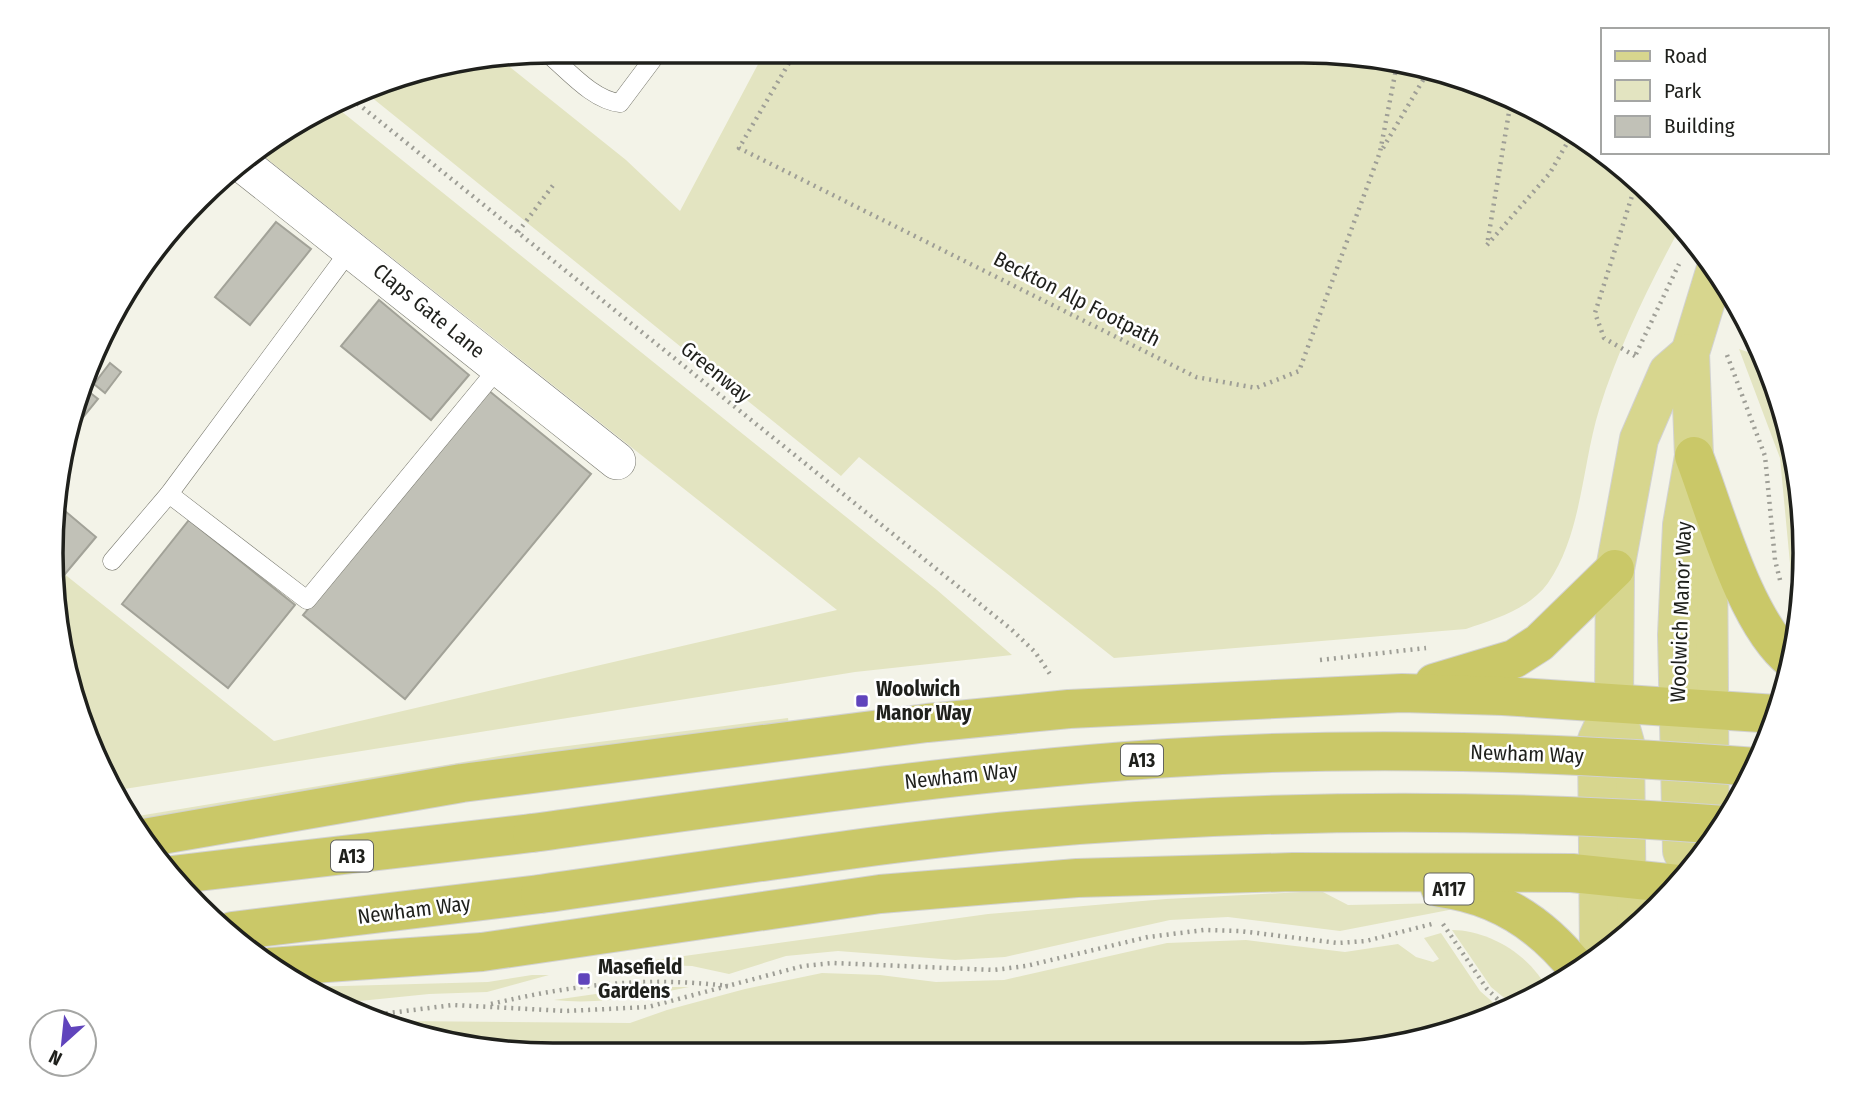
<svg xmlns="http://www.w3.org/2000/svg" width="1856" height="1106" font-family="'Fira Sans Condensed',sans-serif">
	<rect width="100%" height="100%" fill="#f3f3e8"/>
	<!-- green -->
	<g fill="#e3e4c1">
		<path d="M765,51L1336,52L1465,78L1582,136L1658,198L1681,226C1649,285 1619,346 1599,410C1582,465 1582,534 1548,583C1529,609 1496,619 1466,629L1114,658L859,457L841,476L365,92L392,77L500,59L626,160L680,211Z"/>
		<polygon points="336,107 937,590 1012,655 855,672 118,790 77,714 53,565 274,741 837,610 256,150"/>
		<path d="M1739,349L1765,358C1797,428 1808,521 1801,597L1791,574L1780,458Z"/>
		<polygon points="788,718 789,726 135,822 132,817 536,750"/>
		<polygon points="1321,891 1348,905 1447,903 1454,909 1340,931 1228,917 1170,920 1005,957 955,960 838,951 786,956 729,974 692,966 626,964 988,914 1166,899"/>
		<path d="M1452,930C1489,930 1532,956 1548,991L1514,1006L1491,987Z"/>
		<polygon points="1441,933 1480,991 1503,1011 1464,1029 1336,1054 520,1054 391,1028 382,1024 400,1021 630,1023 667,1010 745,989 822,973 880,975 936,982 1004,980 1167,943 1246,940 1345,952 1398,944 1416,957 1433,962 1439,959 1424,938"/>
		<polygon points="532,975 549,975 487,992 429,994 340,1003 307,987 488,982"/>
		<path d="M644,987H689C644,996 599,1005 554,1000Z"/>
	</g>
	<!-- building -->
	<g fill="#c1c1b7" stroke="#a2a298" stroke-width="2">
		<polygon points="276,222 311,249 250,325 215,297"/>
		<polygon points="379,300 469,375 431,420 341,346"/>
		<polygon points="110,363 121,372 105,393 94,384"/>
		<polygon points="84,388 98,399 84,416 75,408 77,396"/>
		<polygon points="488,390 591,474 405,699 303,615"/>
		<polygon points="59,506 96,537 65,574 52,564 51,553"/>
		<polygon points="189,520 295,605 228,688 122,604"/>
	</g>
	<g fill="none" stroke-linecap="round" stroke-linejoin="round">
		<!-- service casing -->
		<g stroke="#76766c" stroke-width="19">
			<g id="service">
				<path d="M546,52C567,69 592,100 620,103L659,51"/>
				<polyline points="169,494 307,600 499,367"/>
				<polyline points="112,561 169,494 350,250"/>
			</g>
		</g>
		<!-- minor casing -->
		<g stroke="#76766c" stroke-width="38">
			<polyline id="minor" points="240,162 617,461"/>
		</g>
		<!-- primary casing -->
		<g stroke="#d2d2d2" stroke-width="40">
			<g id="primary">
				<polyline points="1701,499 1708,548 1710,845"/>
				<polyline points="1690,869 1682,851 1677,635 1682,525 1694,456 1690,353 1716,268"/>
				<polyline points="1627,932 1625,743 1614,704 1615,569 1639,439 1668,372 1690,353"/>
				<polyline points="1599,954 1597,740 1604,725"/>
			</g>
		</g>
		<!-- trunk casing -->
		<g stroke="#d2d2d2" stroke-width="40">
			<g id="trunk">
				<path d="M1694,456C1715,511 1746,626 1793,661"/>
				<polyline points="1434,683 1514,659 1539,643 1615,569"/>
				<polyline points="144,838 462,783 927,723 1069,709 1402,693 1503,696 1776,714"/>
				<polyline points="172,875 532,833"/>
				<path d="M1440,888C1497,895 1543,925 1578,970"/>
				<polyline points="232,931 540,894"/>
				<polyline points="270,967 482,952 880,894 1077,878 1293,872 1572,873 1678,884"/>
			</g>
		</g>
		<!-- path -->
		<g stroke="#9e9e96" stroke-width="4.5" stroke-dasharray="2 5" stroke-linecap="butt">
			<polyline points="796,51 739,148 1196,377 1256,388 1299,371 1380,152 1397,64"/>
			<polyline points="352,99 1011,629 1035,652 1052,677"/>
			<polyline points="1511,100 1487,245 1550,173 1574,131"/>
			<polyline points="1383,148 1429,70"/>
			<polyline points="518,232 554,184"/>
			<polyline points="1687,247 1690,236"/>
			<polyline points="1636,354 1679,264"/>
			<polyline points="1727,355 1765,456 1775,560 1780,580"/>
			<polyline points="1635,356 1604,338 1595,313 1637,180"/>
			<polyline points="1320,660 1426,648"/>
			<polyline points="1443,924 1487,989 1508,1009"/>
			<path d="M491,1004C572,985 645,976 728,986"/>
			<polyline points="365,1016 453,1005 566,1011 648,1007 803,966 833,963 994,970 1026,966 1148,937 1204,930 1240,931 1338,943 1366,941 1436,923"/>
			<polyline points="941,1054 992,1054"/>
		</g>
		<!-- service -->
		<use href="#service" stroke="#fff" stroke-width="18"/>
		<!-- minor -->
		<use href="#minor" stroke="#fff" stroke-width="37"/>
		<!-- primary -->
		<use href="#primary" stroke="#d7d68e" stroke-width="38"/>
		<!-- trunk -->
		<use href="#trunk" stroke="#cac868" stroke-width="38"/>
		<!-- trunk-bridge casing -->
		<g stroke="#d2d2d2" stroke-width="40" stroke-linecap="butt">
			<g id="trunk-bridge">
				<path d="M532,833C744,804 955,772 1169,758C1365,745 1561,752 1756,767"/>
				<path d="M540,894C700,872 859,845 1020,830C1255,809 1489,807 1724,825"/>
			</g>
		</g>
		<!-- trunk-bridge -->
		<use href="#trunk-bridge" stroke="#cac868" stroke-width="38"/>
	</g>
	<!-- markers -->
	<g fill="#6044bc" stroke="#fff" stroke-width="2.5">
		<rect x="855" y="694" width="14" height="14" rx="3.5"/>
		<rect x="577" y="972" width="14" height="14" rx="3.5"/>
	</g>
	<g text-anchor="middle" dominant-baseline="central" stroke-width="5" stroke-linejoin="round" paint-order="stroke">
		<!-- shield labels -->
		<g fill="#fff" stroke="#626360" stroke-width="2">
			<rect x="1121" y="744.5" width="42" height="31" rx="5"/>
			<rect x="331" y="840.5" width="42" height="31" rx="5"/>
			<rect x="1424.5" y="873.5" width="49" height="31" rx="5"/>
		</g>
		<g font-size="19" font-weight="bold" fill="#1f201c">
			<text x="1142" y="760">A13</text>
			<text x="352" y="856">A13</text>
			<text x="1449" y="889">A117</text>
		</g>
		<!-- street labels -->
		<g font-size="21" fill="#1f201c" stroke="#fff">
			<text transform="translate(1077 299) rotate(27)">Beckton Alp Footpath</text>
			<text transform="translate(429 311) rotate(39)">Claps Gate Lane</text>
			<text transform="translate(716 372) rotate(39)">Greenway</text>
			<text transform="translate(1681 612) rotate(-88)">Woolwich Manor Way</text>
			<text transform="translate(1527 754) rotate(2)">Newham Way</text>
			<text transform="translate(961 776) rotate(-6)">Newham Way</text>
			<text transform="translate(414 910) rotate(-7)">Newham Way</text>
		</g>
		<!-- poi labels -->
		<g font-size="21" font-weight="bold" fill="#1f201c" stroke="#fff" text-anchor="start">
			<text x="876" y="689">Woolwich<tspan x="876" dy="24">Manor Way</tspan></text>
			<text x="598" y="967">Masefield<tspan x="598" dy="24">Gardens</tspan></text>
		</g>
	</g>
	<!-- crop -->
	<path d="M0 0H1856V1106H0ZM553 63H1303A490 490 0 0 1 1793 553V553A490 490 0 0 1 1303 1043H553A490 490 0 0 1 63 553V553A490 490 0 0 1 553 63Z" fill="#fff" fill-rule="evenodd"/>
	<path fill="none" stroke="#1f201c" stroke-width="3.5" d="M553 63H1303A490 490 0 0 1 1793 553V553A490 490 0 0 1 1303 1043H553A490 490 0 0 1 63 553V553A490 490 0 0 1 553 63Z"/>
	<!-- legend -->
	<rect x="1601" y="28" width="228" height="126" fill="#ffffff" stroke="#a5a6a4" stroke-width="2"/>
	<rect x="1615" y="51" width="35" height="10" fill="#d7d68e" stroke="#a5a6a4" stroke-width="2"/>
	<text x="1664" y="63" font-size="21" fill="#1f201c">Road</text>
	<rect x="1615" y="80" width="35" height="21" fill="#e3e4c1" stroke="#a5a6a4" stroke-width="2"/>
	<text x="1664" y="98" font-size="21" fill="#1f201c">Park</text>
	<rect x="1615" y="116" width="35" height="21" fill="#c1c1b7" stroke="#a5a6a4" stroke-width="2"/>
	<text x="1664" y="133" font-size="21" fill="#1f201c">Building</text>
	<!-- north arrow -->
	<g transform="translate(63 1043) rotate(207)"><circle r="33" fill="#ffffff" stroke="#a5a6a4" stroke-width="2"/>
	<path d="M0-5L12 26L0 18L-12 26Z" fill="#6044bc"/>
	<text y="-10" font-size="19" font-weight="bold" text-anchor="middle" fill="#1f201c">N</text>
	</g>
</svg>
